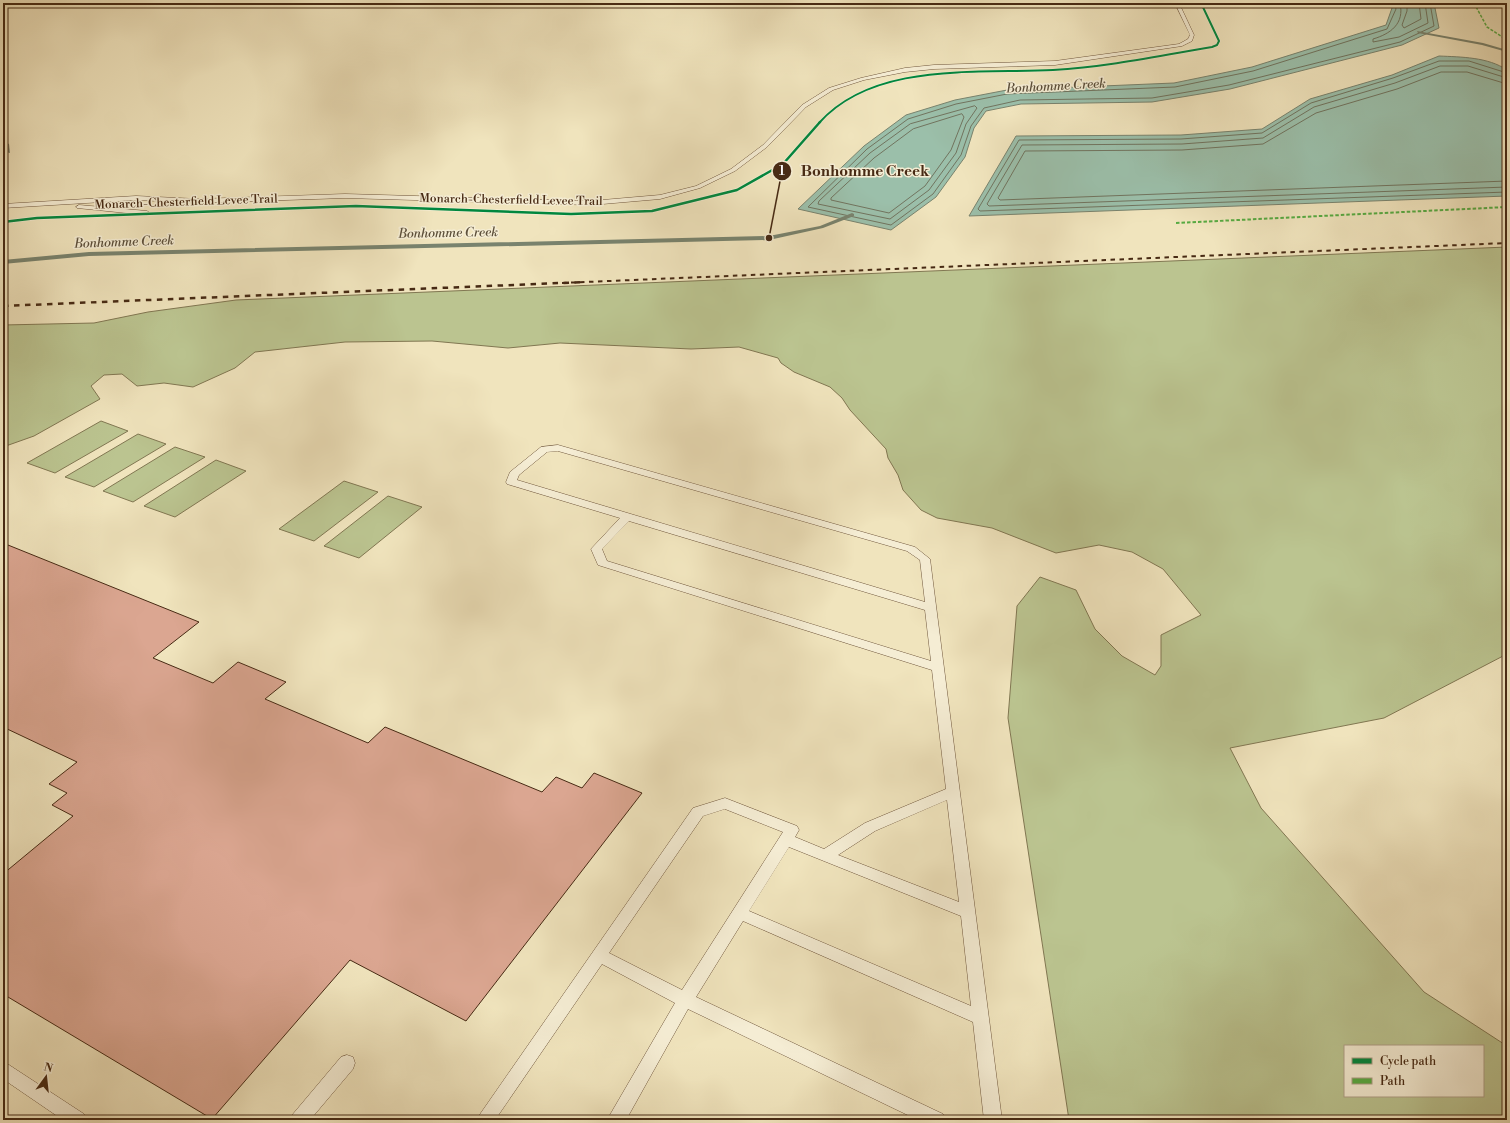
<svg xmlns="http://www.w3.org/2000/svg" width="1510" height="1123" font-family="'Libre Bodoni',serif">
	<rect width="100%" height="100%" fill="#f0e4bd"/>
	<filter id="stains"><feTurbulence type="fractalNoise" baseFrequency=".005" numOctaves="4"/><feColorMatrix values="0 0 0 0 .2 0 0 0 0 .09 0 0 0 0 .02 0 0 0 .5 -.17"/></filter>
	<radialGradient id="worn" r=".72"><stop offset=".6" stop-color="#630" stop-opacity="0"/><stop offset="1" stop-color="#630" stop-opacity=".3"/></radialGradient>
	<!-- green -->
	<g fill="#bbc490" stroke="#817752" fill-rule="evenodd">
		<path d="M1507,247V650L1505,655L1384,718L1230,748L1261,808L1424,992L1507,1046V1120H1069L1008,718L1017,606L1040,577L1076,590L1095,629L1122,656L1155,675L1161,666V635L1201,615L1163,569L1132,552L1099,545L1056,553L992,528L937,518L921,510L903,490L898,475L888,458L886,449L850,410L842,398L830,387L794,372L781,363L778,358L739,347L691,349L560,343L508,348L432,341L345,342L255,352L235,368L193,387L164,383L137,386L122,374L104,375L91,386L100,399L34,436L3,447V325L94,323L148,312L236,300ZM1345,1046H1483V1096H1345Z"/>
		<polygon points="101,421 128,431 55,473 27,463"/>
		<polygon points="138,434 166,444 94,487 65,477"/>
		<polygon points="175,447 205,457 133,502 103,491"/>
		<polygon points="216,460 246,471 175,517 144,506"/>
		<polygon points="344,481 378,492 314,541 279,529"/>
		<polygon points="388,496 422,507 359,558 324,546"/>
	</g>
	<!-- water -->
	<g fill="#9bbfaa" stroke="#79836e">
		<polygon points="1389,3 1434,3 1439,28 1402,45 1230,89 1152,102 1021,104 986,111 974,128 965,157 936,197 891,230 798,209 864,146 906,115 955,100 1007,90 1174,83 1252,67 1386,25 1392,8"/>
		<path d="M1439,56C1461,57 1488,57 1507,70V196L969,216L1016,136L1181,135L1262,129L1310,99L1392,75Z"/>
	</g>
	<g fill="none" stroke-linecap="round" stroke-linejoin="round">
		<!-- shore -->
		<g stroke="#71745f" stroke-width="1">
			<polyline points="1394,3 1396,9 1387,29 1253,71 1175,87 1007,94 956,104 908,119 867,149 808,207 891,225 933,194 961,155 971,126 984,108 1020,100 1152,98 1229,85 1400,42 1434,26 1430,3"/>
			<path d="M1400,3C1405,24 1390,34 1373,39V42L1399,37L1428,23L1425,3"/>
			<polyline points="1407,3 1407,11 1402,25 1404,28 1421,19 1419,3"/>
			<polyline points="1507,73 1469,61 1439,61 1393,78 1311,103 1262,133 1181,139 1019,140 978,209 980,211 1507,192"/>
			<polyline points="1507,78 1468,66 1440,66 1395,83 1314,107 1263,138 1182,144 1022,145 987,204 989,206 1507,187"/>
			<polyline points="1507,84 1467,72 1441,72 1397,89 1316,113 1263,144 1182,150 1025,151 998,198 1000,200 1507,181"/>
			<polygon points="975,106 977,108 966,124 956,153 929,190 890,219 818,204 819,201 870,153 910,124"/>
			<polygon points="962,114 964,117 951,150 925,186 889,213 831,200 831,198 874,158 913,129"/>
		</g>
		<!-- stream -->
		<g fill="#79836e" fill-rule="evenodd">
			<polygon points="1417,31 1483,43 1507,50 1507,52 1482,45 1418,33"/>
			<polygon points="3,141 9,144 10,153 6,152"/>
			<polygon points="852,213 854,214 854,216 823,228 769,240 89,256 3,264 3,260 89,252 769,236 820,226"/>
		</g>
	</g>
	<!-- building -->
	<polygon fill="#dba691" stroke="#472a14" points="3,543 199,622 153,658 213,683 238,662 286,682 265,699 368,743 385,727 542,792 556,777 582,788 594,773 642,793 466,1021 350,960 212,1119 3,994 3,874 73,816 52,805 67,793 49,784 77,762 3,727"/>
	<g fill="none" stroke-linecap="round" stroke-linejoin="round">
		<!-- service casing -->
		<g stroke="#71583e" stroke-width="1">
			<g id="service">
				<polygon points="1175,3 1179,3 1194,35 1192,41 1182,46 1055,65 934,69 905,72 864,80 833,90 806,107 767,147 735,171 700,188 660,199 591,205 345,198 199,203 136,200 3,208 3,204 136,196 199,199 345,194 591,201 660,195 696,186 731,169 763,145 802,105 829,88 861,78 905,68 934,65 1055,61 1179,44 1188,39 1190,35"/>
				<polygon points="79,205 147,211 150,213 147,215 77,208 76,207"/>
				<path d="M558,445L915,547L930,559L1002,1120H984L973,1022L743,921L696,997L943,1114L946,1120H918L688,1009L626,1120H607L675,1003L602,964L495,1120H476L693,808L725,798L797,826L799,830L795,837L824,849L865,823L946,789L932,670L598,565L591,549L620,518L507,484L506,482L510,472L541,447ZM558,451L907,551L920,560L925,602L517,480L519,475L547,452ZM629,521L925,610L931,661L607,561L602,549ZM947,800L959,902L838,855L875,831ZM725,809L783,832L682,990L609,953L703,816ZM789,847L961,916L971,1006L749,911Z"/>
				<polygon points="347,1055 353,1057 355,1063 353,1069 310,1120 290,1120 293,1114 341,1057"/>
				<polygon points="3,1061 84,1114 87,1120 63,1120 3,1079"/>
			</g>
		</g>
		<!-- service -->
		<use href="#service" fill="#f5edd4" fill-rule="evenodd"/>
		<!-- rail-far1 -->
		<polyline stroke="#472a14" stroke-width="2" stroke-dasharray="4.5 4.5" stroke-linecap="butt" points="562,283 1507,243"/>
		<!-- rail -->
		<polyline stroke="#472a14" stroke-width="2.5" stroke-dasharray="5.5 5.5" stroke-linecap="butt" points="3,306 585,282"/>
		<!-- quiet-far1 -->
		<polyline stroke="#56ab42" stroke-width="1.5" stroke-dasharray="3 1.5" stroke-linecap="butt" points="1474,3 1487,27 1507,40"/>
		<!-- quiet -->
		<polyline stroke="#56ab42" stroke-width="2" stroke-dasharray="3.5 2" stroke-linecap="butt" points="1176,223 1507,207"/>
		<!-- cycleway-far1 casing -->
		<g stroke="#f5edd4" stroke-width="3">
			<path id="cycleway-far1" d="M819,123C874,61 979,74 1053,70C1106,67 1159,56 1212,47L1217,45L1219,41L1201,3"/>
		</g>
		<!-- cycleway casing -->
		<g stroke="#f5edd4" stroke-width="4">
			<polyline id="cycleway" points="3,222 37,218 356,206 571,214 652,211 737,190 783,164 820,122"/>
		</g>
		<!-- cycleway-far1 -->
		<use href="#cycleway-far1" stroke="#00873e" stroke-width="2"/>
		<!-- cycleway -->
		<use href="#cycleway" stroke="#00873e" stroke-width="2.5"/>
	</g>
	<g text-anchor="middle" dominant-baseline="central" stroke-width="3" stroke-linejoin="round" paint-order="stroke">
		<!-- far-street labels -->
		<g font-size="12" fill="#472a14" stroke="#f5edd4">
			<text transform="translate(511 200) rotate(1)">Monarch-Chesterfield Levee Trail</text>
			<text transform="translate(186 202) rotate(-2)">Monarch-Chesterfield Levee Trail</text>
		</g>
		<!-- far-water labels -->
		<g font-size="13" font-style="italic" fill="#5c4f3a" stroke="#f5edd4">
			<text transform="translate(1056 86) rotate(-3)">Bonhomme Creek</text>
			<text transform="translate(448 233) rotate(-1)">Bonhomme Creek</text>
			<text transform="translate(124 242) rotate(-2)">Bonhomme Creek</text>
		</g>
	</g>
	<!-- callouts -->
	<path fill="none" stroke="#472a14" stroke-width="1.5" d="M769 238L782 171"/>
	<g fill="#472a14" stroke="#f5edd4" stroke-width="1.5">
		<circle cx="769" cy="238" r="4"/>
		<circle cx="782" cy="171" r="10"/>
	</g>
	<g font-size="12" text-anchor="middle" font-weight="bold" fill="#fff">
		<text x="782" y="175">1</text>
	</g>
	<g font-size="15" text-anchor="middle" font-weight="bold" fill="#472a14" stroke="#f5edd4" stroke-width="3" stroke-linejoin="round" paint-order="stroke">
		<text x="865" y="176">Bonhomme Creek</text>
	</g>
	<!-- margin -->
	<rect width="1510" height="1123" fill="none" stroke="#f0e4bd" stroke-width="16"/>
	<rect x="4" y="4" width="1502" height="1115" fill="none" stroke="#472a14" stroke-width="2"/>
	<rect x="8" y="8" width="1494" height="1107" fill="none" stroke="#472a14"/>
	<!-- legend -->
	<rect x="1344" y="1045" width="140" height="52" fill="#f5edd4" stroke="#af9f87"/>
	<rect x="1352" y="1058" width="20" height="6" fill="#00873e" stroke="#af9f87"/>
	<text x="1380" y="1065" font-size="12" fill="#472a14">Cycle path</text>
	<rect x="1352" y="1078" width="20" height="6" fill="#56ab42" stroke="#af9f87"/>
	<text x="1380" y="1085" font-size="12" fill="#472a14">Path</text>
	<!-- north arrow -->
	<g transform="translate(46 1077) rotate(15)" stroke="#f5edd4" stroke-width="3" paint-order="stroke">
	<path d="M0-3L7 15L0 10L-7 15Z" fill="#472a14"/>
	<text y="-6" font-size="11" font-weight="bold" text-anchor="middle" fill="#472a14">N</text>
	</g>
	<rect width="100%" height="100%" filter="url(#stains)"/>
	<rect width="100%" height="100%" fill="url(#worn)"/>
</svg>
